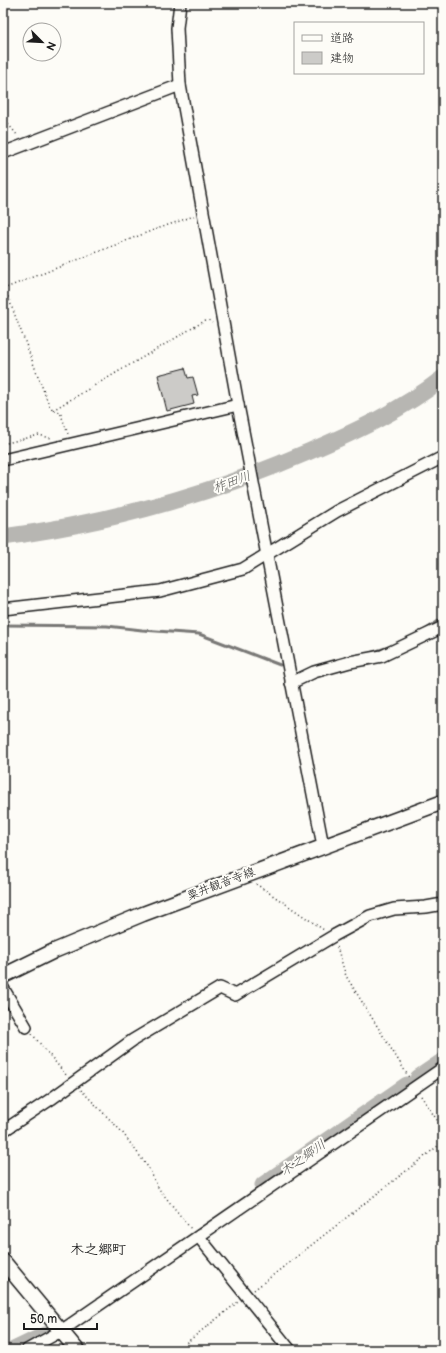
<svg xmlns="http://www.w3.org/2000/svg" width="446" height="1353" font-family="'Balsamiq Sans','Klee One',sans-serif">
	<rect width="100%" height="100%" fill="#fdfcf7"/>
	<filter id="ink" filterUnits="userSpaceOnUse"><feTurbulence type="fractalNoise" baseFrequency=".025" numOctaves="2"/><feDisplacementMap in="SourceGraphic" scale="8" xChannelSelector="R" yChannelSelector="G"/><feConvolveMatrix kernelMatrix="1 2 1 2 8 2 1 2 1" color-interpolation-filters="sRGB"/></filter>
	<g filter="url(#ink)">
		<g fill="none" stroke-linecap="round" stroke-linejoin="round">
			<!-- stream -->
			<g stroke="#797876" stroke-width="3">
				<polyline points="3,625 107,626 142,630 199,634 280,665"/>
				<polyline points="425,630 443,618"/>
				<polyline points="370,653 389,647"/>
			</g>
			<!-- river -->
			<g stroke="#b7b6b2" stroke-width="17">
				<path d="M3,537C108,523 211,494 308,452C355,432 402,410 443,378"/>
				<polyline points="418,1078 443,1061"/>
				<polyline points="263,1185 407,1085"/>
				<polyline points="14,1350 45,1335"/>
			</g>
		</g>
		<!-- building -->
		<polygon fill="#cccbc8" stroke="#1c1c1c" points="185,368 188,378 193,377 198,395 192,396 194,404 167,411 158,375"/>
		<g fill="none" stroke-linecap="round" stroke-linejoin="round">
			<!-- minor casing -->
			<g stroke="#1c1c1c" stroke-width="14">
				<g id="minor">
					<polyline points="180,3 177,28 180,85 238,405 323,846"/>
					<polyline points="3,153 180,85"/>
					<polyline points="3,460 238,405"/>
					<polyline points="3,609 160,591 243,569 337,511 443,457"/>
					<polyline points="291,683 314,672 350,662 382,656 443,627"/>
					<polyline points="3,988 26,1027"/>
					<polyline points="3,1131 51,1099 133,1040 220,988 235,995 335,935 370,916 394,909 426,907 443,904"/>
					<polyline points="199,1237 290,1350"/>
					<polyline points="27,1350 61,1331 443,1068"/>
				</g>
			</g>
			<!-- major casing -->
			<g stroke="#1c1c1c" stroke-width="17">
				<g id="major">
					<polyline points="3,976 54,951 143,914 443,802"/>
					<polyline points="3,1261 77,1350"/>
				</g>
			</g>
			<!-- path -->
			<g stroke="#1c1c1c" stroke-width="1.5" stroke-dasharray="1 3" stroke-linecap="butt">
				<polyline points="3,118 18,136"/>
				<polyline points="3,289 151,231 194,216"/>
				<polyline points="5,289 49,405 53,410 60,412 68,434"/>
				<polyline points="53,410 201,323 208,320 212,323"/>
				<polyline points="3,444 39,435 51,438"/>
				<polyline points="256,884 324,930"/>
				<polyline points="337,947 346,976 410,1079"/>
				<polyline points="32,1034 67,1076"/>
				<polyline points="81,1090 122,1132 148,1167 159,1189 191,1229"/>
				<polyline points="421,1096 443,1129"/>
				<polyline points="254,1290 443,1142"/>
				<polyline points="177,1350 238,1302"/>
			</g>
			<!-- minor -->
			<use href="#minor" stroke="#fdfcf7" stroke-width="11"/>
			<!-- major -->
			<use href="#major" stroke="#fdfcf7" stroke-width="14"/>
		</g>
	</g>
	<g text-anchor="middle" dominant-baseline="central" stroke-width="4" stroke-linejoin="round" paint-order="stroke">
		<!-- street labels -->
		<g font-size="12" fill="#1c1c1c" stroke="#fdfcf7">
			<text transform="translate(221 884) rotate(-21)">粟井観音寺線</text>
		</g>
		<!-- water labels -->
		<g font-size="13" font-style="italic" fill="#5a5a58" stroke="#fdfcf7">
			<text transform="translate(232 482) rotate(-20)">柞田川</text>
			<text transform="translate(303 1158) rotate(-35)">木之郷川</text>
		</g>
		<!-- quarter labels -->
		<g font-size="14" font-weight="bold" fill="#1c1c1c" stroke="#fdfcf7">
			<text x="98" y="1249">木之郷町</text>
		</g>
	</g>
	<!-- margin -->
	<rect width="446" height="1353" fill="none" stroke="#fdfcf7" stroke-width="16"/>
	<rect x="8" y="8" width="430" height="1337" fill="none" stroke="#1c1c1c" stroke-width="1.5" filter="url(#ink)"/>
	<!-- legend -->
	<rect x="294" y="22" width="130" height="52" fill="#fdfcf7" stroke="#a3a29f"/>
	<rect x="302" y="35" width="20" height="6" fill="#fdfcf7" stroke="#a3a29f"/>
	<text x="330" y="42" font-size="12" fill="#1c1c1c">道路</text>
	<rect x="302" y="52" width="20" height="12" fill="#cccbc8" stroke="#a3a29f"/>
	<text x="330" y="62" font-size="12" fill="#1c1c1c">建物</text>
	<!-- north arrow -->
	<g transform="translate(42 42) rotate(114)"><circle r="19" fill="#fdfcf7" stroke="#a3a29f"/>
	<path d="M0-3L7 15L0 10L-7 15Z" fill="#1c1c1c"/>
	<text y="-6" font-size="11" font-weight="bold" text-anchor="middle" fill="#1c1c1c">N</text>
	</g>
	<!-- scale -->
	<path d="M24 1323v6h73v-6" fill="none" stroke="#1c1c1c" stroke-width="2"/>
	<text x="30" y="1323" font-size="12" fill="#1c1c1c" stroke="#fdfcf7" stroke-width="3" paint-order="stroke">50 m</text>
</svg>
